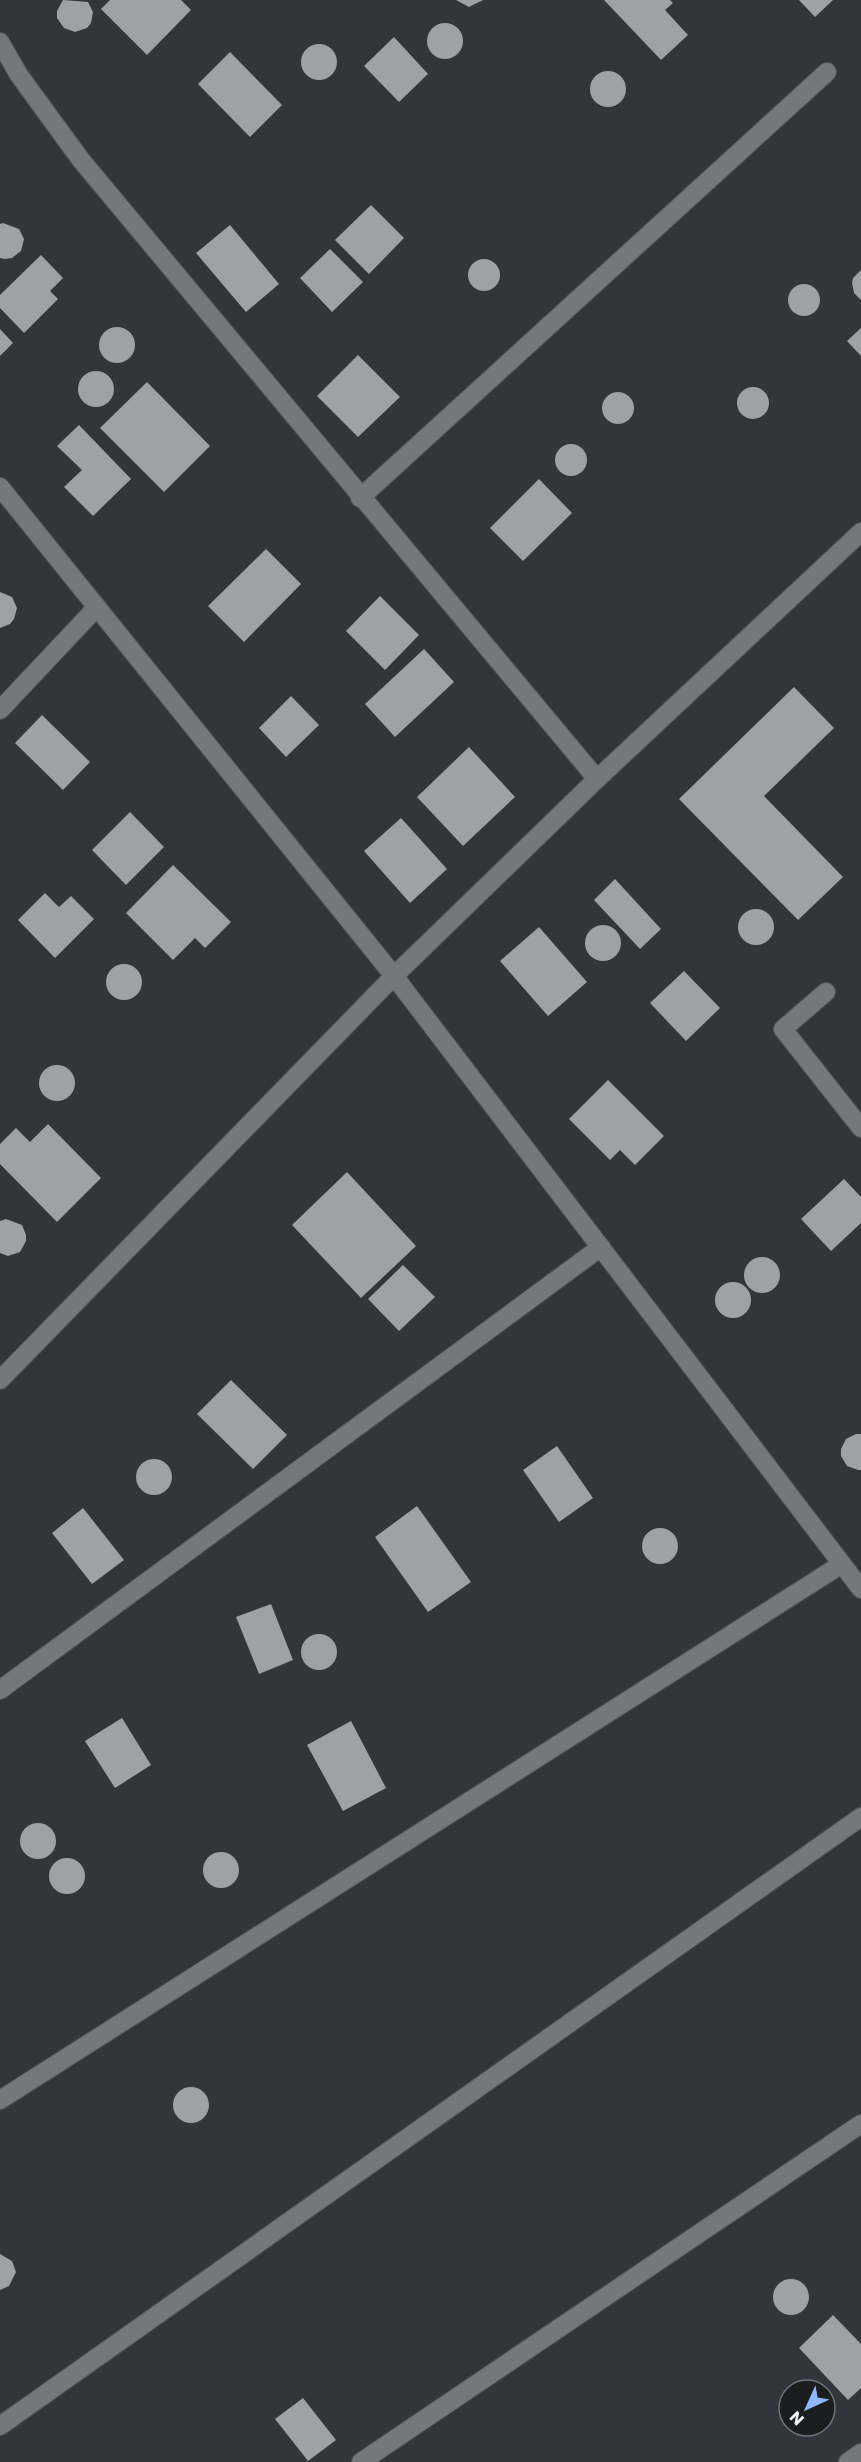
<svg xmlns="http://www.w3.org/2000/svg" width="861" height="2462" font-family="Poppins,sans-serif">
	<rect width="100%" height="100%" fill="#32353b"/>
	<!-- building -->
	<g fill="#9da1a8">
		<polygon points="63,0 88,2 93,12 91,23 87,28 75,32 64,28 57,18 57,11"/>
		<polygon points="110,0 181,0 191,10 147,55 101,9"/>
		<polygon points="456,0 483,0 469,7"/>
		<polygon points="604,0 670,0 673,3 665,10 688,35 661,60"/>
		<polygon points="799,0 833,0 815,17"/>
		<circle cx="445" cy="41" r="18"/>
		<polygon points="394,37 428,74 399,102 364,66"/>
		<circle cx="319" cy="62" r="18"/>
		<polygon points="230,52 282,105 250,137 198,84"/>
		<circle cx="608" cy="89" r="18"/>
		<polygon points="371,205 404,238 369,274 335,240"/>
		<polygon points="3,223 19,229 24,239 21,251 12,258 5,259 0,258 0,224"/>
		<polygon points="230,225 279,284 246,312 196,253"/>
		<polygon points="330,249 363,282 332,312 300,278"/>
		<polygon points="41,255 63,278 50,291 58,299 24,333 0,308 0,295"/>
		<circle cx="484" cy="275" r="16"/>
		<polygon points="861,270 861,300 854,293 852,283 853,278"/>
		<circle cx="804" cy="300" r="16"/>
		<circle cx="117" cy="345" r="18"/>
		<polygon points="861,328 861,356 847,341"/>
		<polygon points="0,329 13,343 0,356"/>
		<polygon points="358,355 400,397 358,437 317,396"/>
		<circle cx="96" cy="389" r="18"/>
		<polygon points="147,382 210,446 164,492 100,428"/>
		<circle cx="753" cy="403" r="16"/>
		<circle cx="618" cy="408" r="16"/>
		<polygon points="79,425 131,479 93,516 64,487 82,470 57,446"/>
		<circle cx="571" cy="460" r="16"/>
		<polygon points="539,479 572,513 523,561 490,528"/>
		<polygon points="266,549 301,584 244,642 208,606"/>
		<polygon points="0,592 12,597 17,608 14,619 10,624 0,628"/>
		<polygon points="380,596 419,635 385,670 346,631"/>
		<polygon points="424,649 454,682 395,737 365,704"/>
		<polygon points="794,687 834,728 764,796 843,877 798,920 679,799"/>
		<polygon points="291,696 319,725 286,757 259,728"/>
		<polygon points="42,715 90,762 63,790 15,743"/>
		<polygon points="469,747 515,797 463,846 417,797"/>
		<polygon points="130,812 164,847 126,885 92,850"/>
		<polygon points="401,818 447,869 410,903 364,851"/>
		<polygon points="173,865 231,922 205,948 195,938 173,960 126,913"/>
		<polygon points="615,879 661,929 640,949 594,900"/>
		<polygon points="45,893 59,907 71,896 94,919 55,958 18,920"/>
		<circle cx="756" cy="927" r="18"/>
		<circle cx="603" cy="943" r="18"/>
		<polygon points="539,927 587,982 548,1016 500,961"/>
		<circle cx="124" cy="982" r="18"/>
		<polygon points="684,971 720,1008 686,1041 650,1003"/>
		<circle cx="57" cy="1083" r="18"/>
		<polygon points="608,1080 664,1136 635,1165 620,1150 610,1160 569,1119"/>
		<polygon points="48,1124 101,1178 57,1222 0,1164 0,1144 16,1128 30,1142"/>
		<polygon points="347,1172 416,1246 361,1298 292,1225"/>
		<polygon points="844,1179 861,1197 861,1223 831,1251 801,1219"/>
		<polygon points="6,1219 22,1225 26,1235 26,1241 20,1252 8,1256 0,1253 0,1221"/>
		<circle cx="762" cy="1275" r="18"/>
		<polygon points="403,1265 435,1297 399,1331 368,1299"/>
		<circle cx="733" cy="1300" r="18"/>
		<polygon points="231,1380 287,1435 253,1469 197,1414"/>
		<polygon points="856,1434 861,1434 861,1470 858,1470 847,1466 841,1456 841,1449 846,1439"/>
		<polygon points="557,1446 593,1498 559,1522 523,1470"/>
		<circle cx="154" cy="1477" r="18"/>
		<polygon points="417,1506 471,1582 428,1612 375,1537"/>
		<polygon points="83,1508 124,1560 92,1584 52,1533"/>
		<circle cx="660" cy="1546" r="18"/>
		<polygon points="271,1604 293,1660 259,1674 236,1617"/>
		<circle cx="319" cy="1652" r="18"/>
		<polygon points="122,1718 151,1765 115,1788 85,1741"/>
		<polygon points="351,1721 386,1788 343,1811 307,1745"/>
		<circle cx="38" cy="1841" r="18"/>
		<circle cx="221" cy="1870" r="18"/>
		<circle cx="67" cy="1876" r="18"/>
		<circle cx="191" cy="2105" r="18"/>
		<polygon points="0,2254 12,2261 16,2272 9,2286 0,2290"/>
		<circle cx="791" cy="2297" r="18"/>
		<polygon points="833,2315 861,2344 861,2388 848,2400 799,2348"/>
		<polygon points="303,2398 336,2440 308,2461 275,2419"/>
	</g>
	<g fill="none" stroke-linecap="round" stroke-linejoin="round">
		<!-- minor casing -->
		<g stroke="#515559" stroke-width="20">
			<g id="minor">
				<polyline points="0,42 19,75 81,160 597,779"/>
				<polyline points="0,487 394,976 861,1589"/>
				<polyline points="360,498 827,72"/>
				<polyline points="0,710 97,607"/>
				<polyline points="826,992 783,1029 861,1128"/>
				<polyline points="0,1380 394,976 597,779 861,532"/>
				<polyline points="0,1690 601,1247"/>
				<polyline points="0,2100 842,1564"/>
				<polyline points="0,2426 861,1817"/>
				<polyline points="361,2462 861,2124"/>
				<polyline points="848,2462 861,2453"/>
			</g>
		</g>
		<!-- minor -->
		<use href="#minor" stroke="#73777e" stroke-width="18"/>
	</g>
	<!-- north arrow -->
	<g transform="translate(807 2408) rotate(225)"><circle r="28" fill="#1b1d1f" stroke="#707375" stroke-width="1.5"/>
	<path d="M0-4.5L10 22L0 15L-10 22Z" fill="#90b8fd"/>
	<text y="-9" font-size="16" font-weight="bold" text-anchor="middle" fill="#f0f3f7">N</text>
	</g>
</svg>
